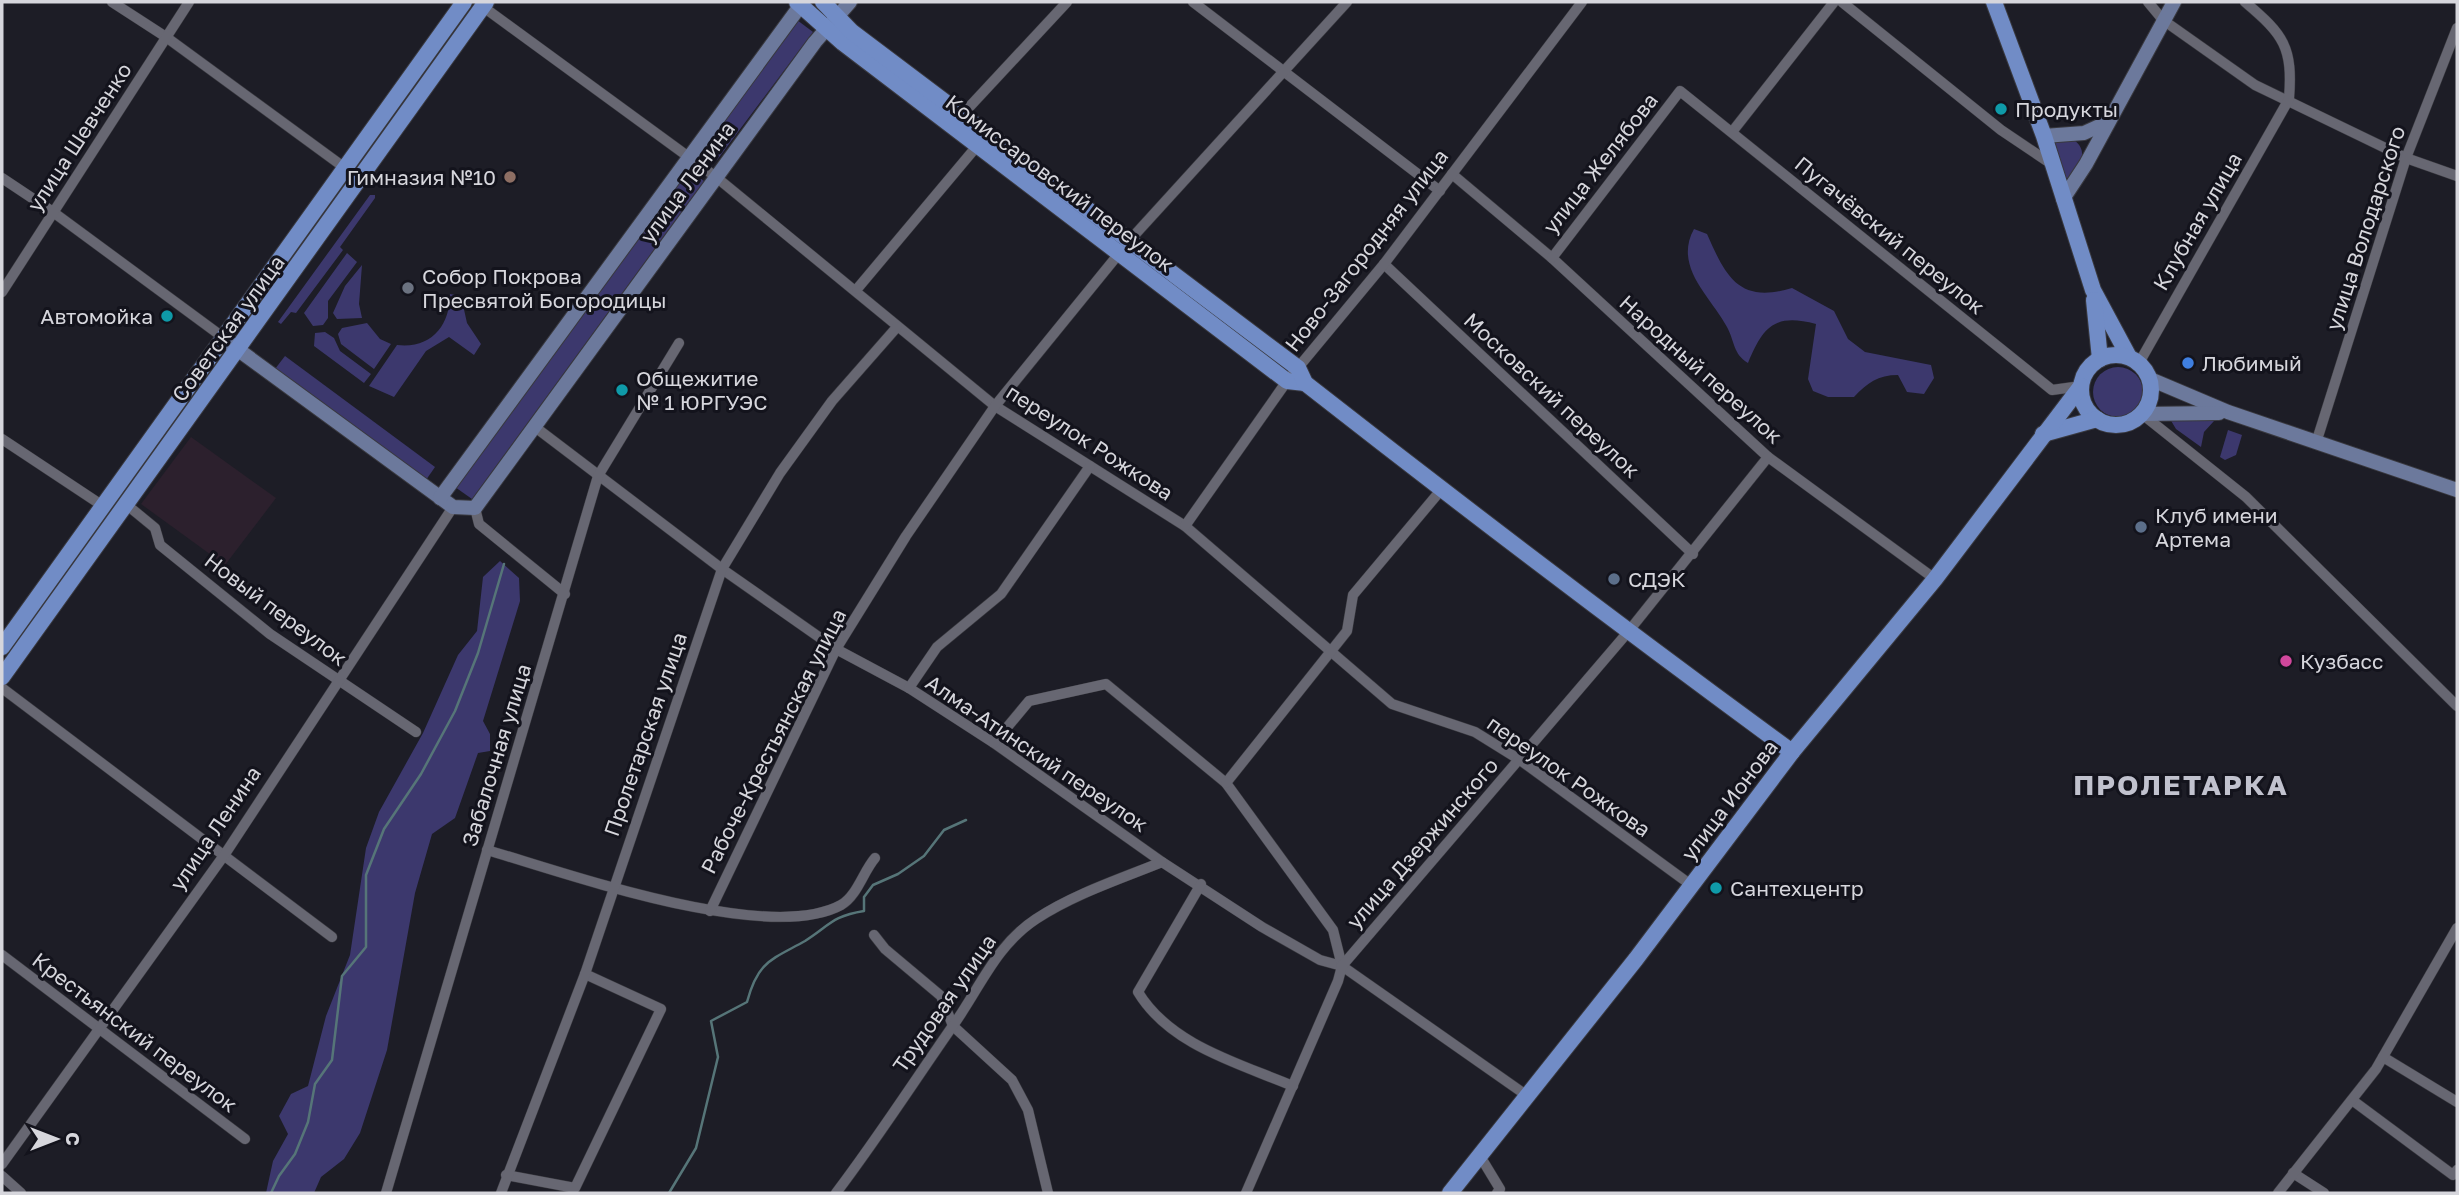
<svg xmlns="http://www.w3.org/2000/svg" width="2459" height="1195" font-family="'Golos Text',sans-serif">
	<rect width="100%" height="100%" fill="#1d1d26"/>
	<!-- commercial -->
	<polygon fill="#2c202d" points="191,437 276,498 225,565 141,504"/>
	<!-- green -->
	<g fill="#3c386d">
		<polygon points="797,20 813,32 717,160 702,148"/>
		<path d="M2061,140H2074C2088,151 2081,161 2074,175L2066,179L2052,145Z"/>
		<polygon points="687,169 704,181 472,499 455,487"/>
		<polygon points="370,195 375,195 375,198 340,247 343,250 296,313 291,312 281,324 278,322"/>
		<path d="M1694,229L1707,234C1726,277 1739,304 1792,288L1834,311L1848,339L1865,352L1931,365L1934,378L1924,394L1907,392L1898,375C1878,375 1867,383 1854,397H1828L1813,391L1808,379L1816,324C1774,313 1763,327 1748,363C1733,354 1735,342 1727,327C1711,297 1673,267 1694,229Z"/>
		<polygon points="347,253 357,262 328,301 328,318 323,325 313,326 304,313"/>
		<polygon points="362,265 359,304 362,318 337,319 333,313 345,286"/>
		<path d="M450,294L461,296L467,323L481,344L474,355L449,337L426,351L394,397L369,386L397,345C431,349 450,326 450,294Z"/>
		<polygon points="367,323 380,339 391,344 374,369 341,344 338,334 342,328"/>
		<polygon points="325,332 334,338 340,351 371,374 364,383 314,346 315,333"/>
		<polygon points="285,356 435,467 426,480 275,369"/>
		<circle cx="2118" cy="392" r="25"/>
		<polygon points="2203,418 2214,421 2204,432 2201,447 2176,429 2170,419"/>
		<polygon points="2228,430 2242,435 2236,455 2225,460 2220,457"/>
		<polygon points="500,561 519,578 520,601 483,721 490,734 490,751 478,753 455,818 432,834 415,893 387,1050 360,1133 344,1159 321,1177 314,1193 266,1193 273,1161 288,1134 279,1116 291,1094 308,1086 326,1016 350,955 366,848 379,812 423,733 458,655 477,631 483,577"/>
	</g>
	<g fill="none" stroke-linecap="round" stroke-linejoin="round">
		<!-- stream -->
		<g stroke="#567578" stroke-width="2.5">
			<polyline points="271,1193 279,1176 295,1154 308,1122 315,1084 332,1060 342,976 366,947 366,875 384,829 421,774 455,711 478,653 504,564"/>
			<path d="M669,1193L696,1148L718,1057L711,1021L747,1002C758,961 771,960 805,941C829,926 832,916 864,911V897L873,885L898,874L924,856L944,830L966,820"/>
		</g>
		<!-- street casing -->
		<g stroke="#39393f" stroke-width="11">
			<g id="street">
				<polyline points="112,2 166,37 345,168"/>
				<polyline points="1193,2 1440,191"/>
				<polyline points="1842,2 2001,130 2053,165"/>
				<polyline points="2148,2 2163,20 2255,85 2406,158 2457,176"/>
				<polyline points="482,6 716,177 995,406 1185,526 1392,704 1475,732 1520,760 1691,885"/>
				<polyline points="960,117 1067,2"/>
				<polyline points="1732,132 1834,2"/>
				<polyline points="1452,174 1552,258 1768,457 1935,579"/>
				<polyline points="2,178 53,212 224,338"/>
				<polyline points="1552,258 1680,91 2052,390 2081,386"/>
				<polyline points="1384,264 1693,554"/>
				<polyline points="857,289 977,146"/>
				<polyline points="2,292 189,2"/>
				<path d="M2139,363L2289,99C2293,47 2284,35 2245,2"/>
				<polyline points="2142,414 2246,497 2457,706"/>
				<polyline points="535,427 722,569 836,649 909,688 994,743 1162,862 1262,927 1320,960 1342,966 1526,1095"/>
				<polyline points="2,439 103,506"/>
				<polyline points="2316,443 2406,158 2457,28"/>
				<polyline points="127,505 155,528 160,545 270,634 416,732"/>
				<polyline points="475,508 479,524 565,594"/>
				<polyline points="1185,526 1287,381 1384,264 1582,2"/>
				<polyline points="2,688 332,937"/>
				<polyline points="909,688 937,647 1001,594 1090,466"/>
				<polyline points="994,743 1029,701 1106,684 1226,783 1333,930 1342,966"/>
				<polyline points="1226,783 1347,631 1353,595 1441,490"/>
				<path d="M487,850C566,873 768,945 841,905C857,896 863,872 875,858"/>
				<path d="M1201,884L1138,992C1170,1045 1238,1063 1293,1086"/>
				<polyline points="710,911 836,649 906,536 995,406 1130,240 1347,2"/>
				<polyline points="874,935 885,949 941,996 953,1026 1012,1080 1028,1110 1048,1193"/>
				<polyline points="2,955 245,1139"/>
				<polyline points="2383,1057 2457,1102"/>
				<polyline points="2352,1100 2453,1175 2457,1170"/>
				<polyline points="1480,1156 1500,1189 1497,1193"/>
				<polyline points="2,1164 225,854 453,507"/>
				<polyline points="2293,1173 2324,1193"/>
				<polyline points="506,1175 575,1188 661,1009 585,974"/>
				<polyline points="2,1176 21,1193"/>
				<polyline points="386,1193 598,476 679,343"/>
				<polyline points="501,1193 585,974 722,569 780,473 832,401 897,327"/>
				<path d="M836,1193C877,1139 913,1083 952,1027C979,990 995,946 1036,919C1074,894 1120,879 1162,862"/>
				<polyline points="1246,1193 1338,981 1342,966 1628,632 1768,457"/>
				<polyline points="2278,1193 2376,1069 2457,928"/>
			</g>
		</g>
		<!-- secondary casing -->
		<g stroke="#39393f" stroke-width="16">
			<g id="secondary">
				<polyline points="2044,136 2084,133 2108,122"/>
				<polyline points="2063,199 2086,164 2174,2"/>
				<polyline points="229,343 453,507 475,508 815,42 850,2"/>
				<polyline points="2150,379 2228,412 2457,490"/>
				<polyline points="2142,414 2219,413"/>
				<polyline points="440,498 803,2"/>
			</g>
		</g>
		<!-- primary casing -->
		<g stroke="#39393f" stroke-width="18">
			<g id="primary">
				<polyline points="797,2 843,43 1287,381 1305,383"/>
				<path d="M823,2L852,32L1298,368L1305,383C1466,509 1628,632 1792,752"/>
				<polyline points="1994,2 2044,136 2093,290 2129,357"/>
				<polyline points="2094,300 2100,359"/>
				<circle cx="2116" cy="390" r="35"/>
				<polyline points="2043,434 2097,419"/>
				<polyline points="2,647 464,2"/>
				<polyline points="2,677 486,2"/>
				<polyline points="1450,1193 1636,959 1792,752 1935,579 2081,386"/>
			</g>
		</g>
		<!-- street -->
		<use href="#street" stroke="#676772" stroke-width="10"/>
		<!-- secondary -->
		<use href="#secondary" stroke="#6c799c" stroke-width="14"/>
		<!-- primary -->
		<use href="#primary" stroke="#718cc6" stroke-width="16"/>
	</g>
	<!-- markers -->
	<g fill="#0f9aa8" stroke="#13131c" stroke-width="2.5">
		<circle cx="2001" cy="109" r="7"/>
		<circle cx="167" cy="316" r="7"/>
		<circle cx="622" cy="390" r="7"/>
		<circle cx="1716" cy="888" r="7"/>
	</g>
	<circle fill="#8d6e63" stroke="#13131c" stroke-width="2.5" cx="510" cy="177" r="7"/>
	<circle fill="#6b7280" stroke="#13131c" stroke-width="2.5" cx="408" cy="288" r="7"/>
	<circle fill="#3f7fe0" stroke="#13131c" stroke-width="2.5" cx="2188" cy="363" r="7"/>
	<g fill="#5c6f8a" stroke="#13131c" stroke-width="2.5">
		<circle cx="2141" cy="527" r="7"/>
		<circle cx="1614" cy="579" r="7"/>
	</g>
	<circle fill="#d1479c" stroke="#13131c" stroke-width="2.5" cx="2286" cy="661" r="7"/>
	<g text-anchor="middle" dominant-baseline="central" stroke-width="6" stroke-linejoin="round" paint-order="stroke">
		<!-- poi labels -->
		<g font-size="21" fill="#d6d6dc" stroke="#13131c" text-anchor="start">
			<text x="2015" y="109">Продукты</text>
			<text x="496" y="177" text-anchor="end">Гимназия №10</text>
			<text x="422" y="276">Собор Покрова<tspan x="422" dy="24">Пресвятой Богородицы</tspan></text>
			<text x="153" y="316" text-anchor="end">Автомойка</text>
			<text x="2202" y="363">Любимый</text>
			<text x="636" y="378">Общежитие<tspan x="636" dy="24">№ 1 ЮРГУЭС</tspan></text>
			<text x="2155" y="515">Клуб имени<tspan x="2155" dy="24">Артема</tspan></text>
			<text x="1628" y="579">СДЭК</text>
			<text x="2300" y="661">Кузбасс</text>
			<text x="1730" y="888">Сантехцентр</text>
		</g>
		<!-- street labels -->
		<g font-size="21" fill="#d6d6dc" stroke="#13131c">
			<text transform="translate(79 137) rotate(-57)">улица Шевченко</text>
			<text transform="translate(1600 163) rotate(-52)">улица Желябова</text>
			<text transform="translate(687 182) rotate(-54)">улица Ленина</text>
			<text transform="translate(1060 183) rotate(37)">Комиссаровский переулок</text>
			<text transform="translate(2197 221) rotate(-60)">Клубная улица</text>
			<text transform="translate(2365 228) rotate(-72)">улица Володарского</text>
			<text transform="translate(1890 235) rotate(39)">Пугачёвский переулок</text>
			<text transform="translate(1366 250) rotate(-52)">Ново-Загородняя улица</text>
			<text transform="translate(228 328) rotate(-54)">Советская улица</text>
			<text transform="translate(1701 369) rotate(42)">Народный переулок</text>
			<text transform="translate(1552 395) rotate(43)">Московский переулок</text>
			<text transform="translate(1090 442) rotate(33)">переулок Рожкова</text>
			<text transform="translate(276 609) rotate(37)">Новый переулок</text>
			<text transform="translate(645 734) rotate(-71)">Пролетарская улица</text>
			<text transform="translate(773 741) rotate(-63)">Рабоче-Крестьянская улица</text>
			<text transform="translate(1037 753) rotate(34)">Алма-Атинский переулок</text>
			<text transform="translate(496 755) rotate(-73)">Забалочная улица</text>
			<text transform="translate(1569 776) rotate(35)">переулок Рожкова</text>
			<text transform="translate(1729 800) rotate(-53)">улица Ионова</text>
			<text transform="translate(215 828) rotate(-56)">улица Ленина</text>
			<text transform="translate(1422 843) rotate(-49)">улица Дзержинского</text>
			<text transform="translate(944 1003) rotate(-55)">Трудовая улица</text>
			<text transform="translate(135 1032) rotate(37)">Крестьянский переулок</text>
		</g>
		<!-- district labels -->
		<g font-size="28" font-weight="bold" letter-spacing="2" fill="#c1c2ce" stroke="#13131c">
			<text x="2181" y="784">ПРОЛЕТАРКА</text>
		</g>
	</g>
	<!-- border -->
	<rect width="2459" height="1195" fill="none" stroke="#d6d6dc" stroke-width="7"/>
	<!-- north arrow -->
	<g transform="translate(56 1139) rotate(90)" stroke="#13131c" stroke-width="5" paint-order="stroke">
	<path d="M0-5L12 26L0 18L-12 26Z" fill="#d6d6dc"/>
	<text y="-10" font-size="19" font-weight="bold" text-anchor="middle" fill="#d6d6dc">С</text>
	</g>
</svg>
